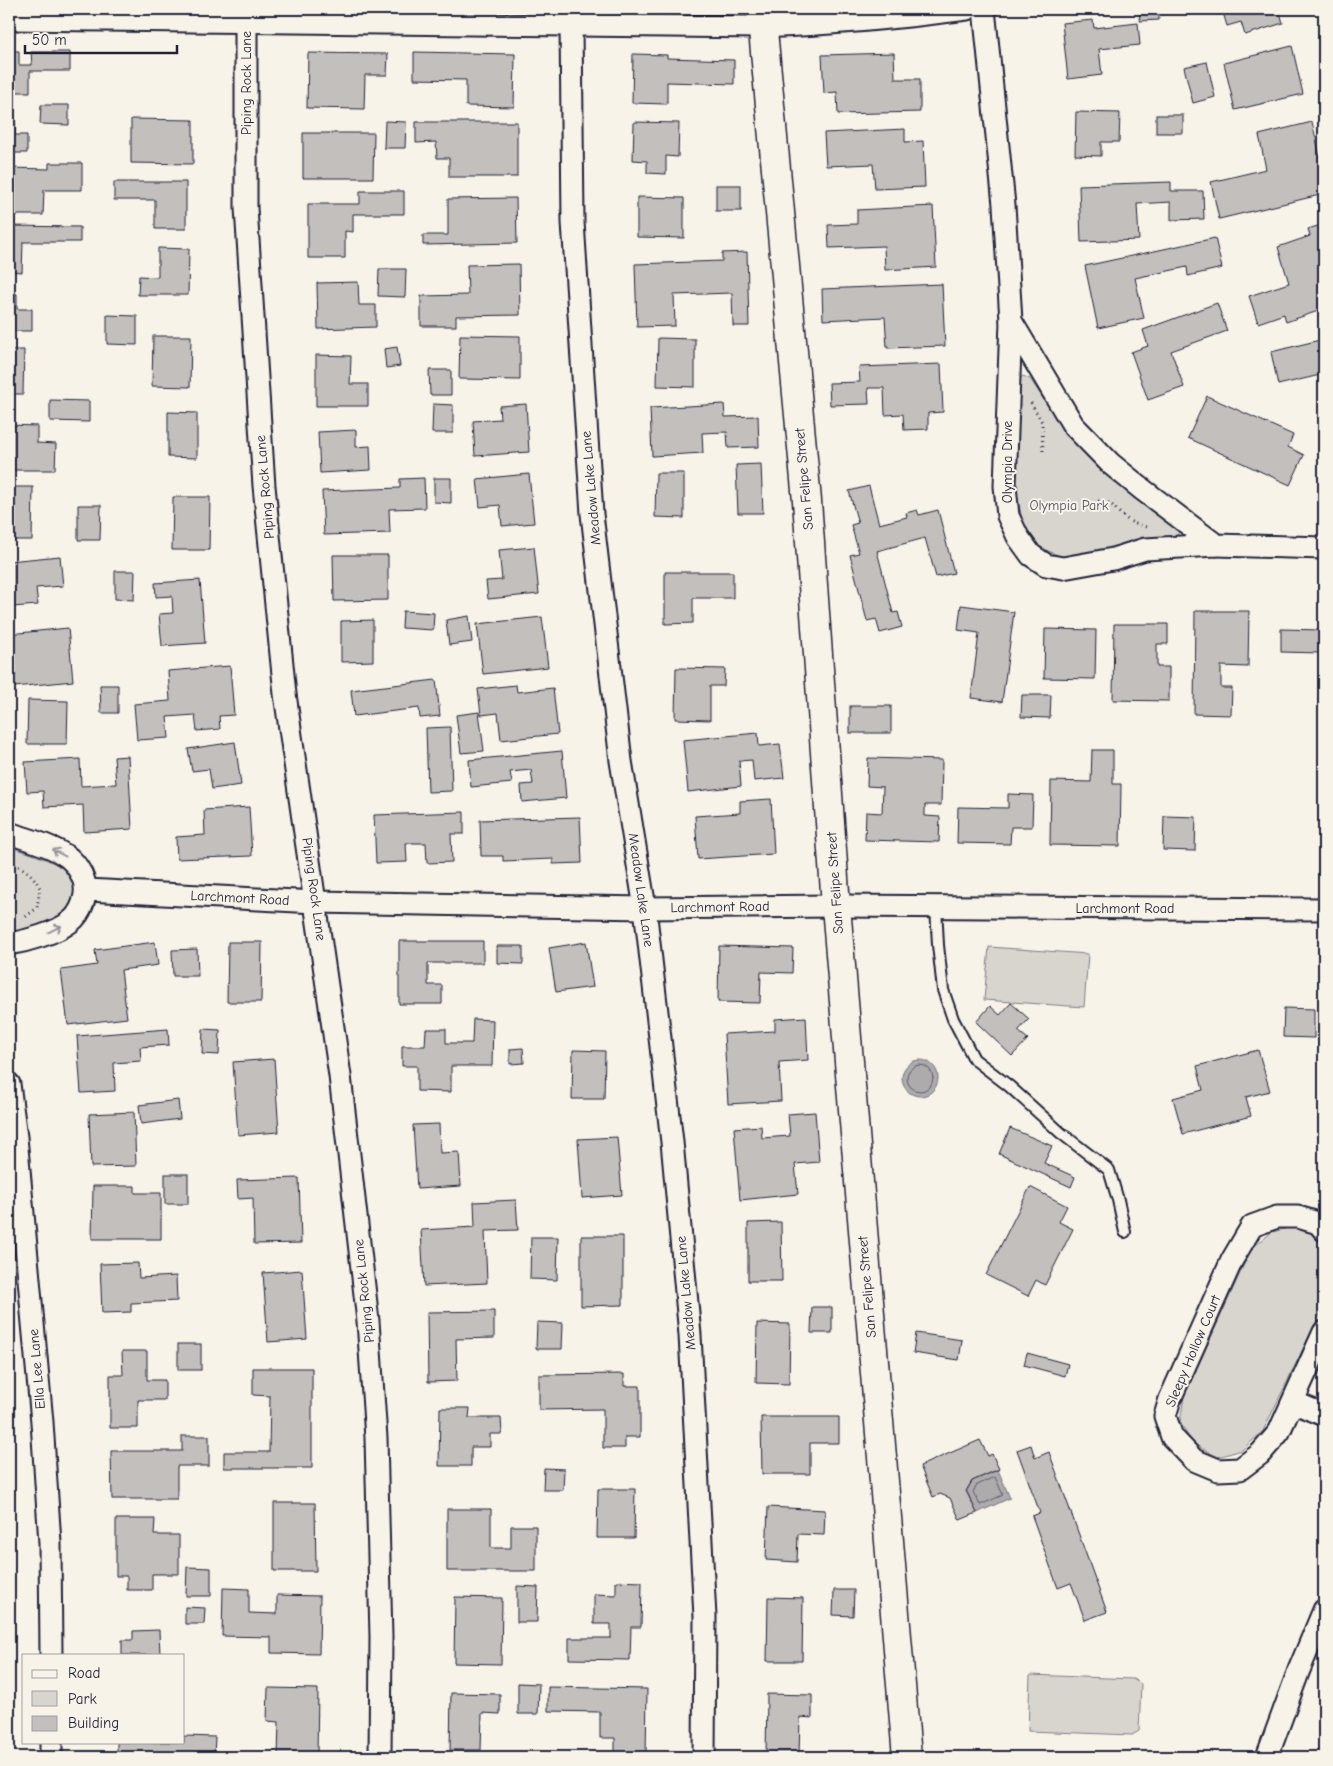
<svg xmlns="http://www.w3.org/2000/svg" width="1333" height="1766" font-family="'Comic Neue',sans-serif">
	<rect width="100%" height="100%" fill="#f7f3e8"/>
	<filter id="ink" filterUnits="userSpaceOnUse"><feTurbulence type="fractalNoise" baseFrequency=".02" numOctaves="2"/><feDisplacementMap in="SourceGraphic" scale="10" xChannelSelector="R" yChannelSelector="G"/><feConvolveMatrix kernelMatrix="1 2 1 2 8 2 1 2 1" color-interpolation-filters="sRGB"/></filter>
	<g filter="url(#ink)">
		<!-- green -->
		<g fill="#d8d5cf" stroke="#7d7c85">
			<polygon points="1023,376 1030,379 1071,439 1112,480 1177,526 1180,531 1175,538 1062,557 1035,545 1022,519 1016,489 1017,381"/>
			<path d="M9,847C26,852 59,861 70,875C73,880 75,885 77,890C74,899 72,908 65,914C50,926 27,929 9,934Z"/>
			<polygon points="989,947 1088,954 1084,1007 984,1000"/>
			<polygon points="1297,1226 1321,1238 1324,1243 1324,1306 1263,1431 1242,1450 1218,1457 1192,1443 1180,1422 1184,1397 1251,1249 1272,1232"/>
			<polygon points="1030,1675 1133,1679 1141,1684 1139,1731 1132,1735 1028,1731"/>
		</g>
		<!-- water -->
		<g fill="#aeabad" stroke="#76747f">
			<circle cx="920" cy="1078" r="18"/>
			<polygon points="998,1470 1010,1498 977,1513 967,1491 972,1481"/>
		</g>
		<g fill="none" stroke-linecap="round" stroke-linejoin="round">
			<!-- shore -->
			<g stroke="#5a5969" stroke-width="1">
				<circle cx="920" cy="1078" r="13"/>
				<polygon points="995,1477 1003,1495 980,1505 973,1492 976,1486"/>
			</g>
		</g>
		<!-- building -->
		<g fill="#c2bfbd" stroke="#22223b">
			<polygon points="1139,9 1159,9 1159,20 1140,21"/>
			<polygon points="1222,9 1279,9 1283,23 1245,35 1241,22 1227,26"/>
			<polygon points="1093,20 1094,28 1138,23 1140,45 1099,49 1102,75 1068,79 1062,23"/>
			<polygon points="1292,46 1303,94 1235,110 1224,63"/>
			<polygon points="9,51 19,51 19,65 32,65 31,52 70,52 70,71 30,71 30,92 9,92"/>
			<polygon points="414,52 515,54 514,107 466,106 466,80 414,79"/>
			<polygon points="308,53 388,54 387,75 365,75 364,109 307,108"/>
			<polygon points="894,53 895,79 920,79 920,112 838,114 837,92 824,93 822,55"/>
			<polygon points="633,54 667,55 667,58 734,60 734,84 667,82 667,104 632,103"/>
			<polygon points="1207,62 1215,97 1193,103 1184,67"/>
			<polygon points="41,105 69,105 69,125 40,124"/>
			<polygon points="9,110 15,110 15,135 27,135 27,153 9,153"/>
			<polygon points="1076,112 1120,113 1119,142 1101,142 1101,156 1075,155"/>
			<rect x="1156" y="115" width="27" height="18"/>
			<polygon points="131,119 193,120 193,164 131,163"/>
			<polygon points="385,121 406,122 405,148 384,148"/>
			<polygon points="416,122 517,122 517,177 449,177 449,158 437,158 436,142 416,143"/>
			<polygon points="634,122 679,123 678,157 666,156 666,174 647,173 647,161 633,160"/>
			<polygon points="1312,122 1324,174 1324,194 1219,219 1211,182 1266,169 1259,135"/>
			<polygon points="905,129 905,142 923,141 925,187 875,189 873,164 826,166 824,133"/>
			<polygon points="303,133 374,133 373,178 303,178"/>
			<polygon points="49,163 82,163 82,190 44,190 43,215 9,215 9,168 49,169"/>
			<polygon points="114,182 186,182 186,229 155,229 155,200 114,200"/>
			<polygon points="1171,182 1171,191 1203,191 1204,219 1171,220 1171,202 1137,204 1139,240 1081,242 1079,185"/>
			<rect x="716" y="185" width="25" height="26"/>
			<polygon points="360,191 404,191 404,214 353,214 353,232 345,231 345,258 308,258 308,204 360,204"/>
			<polygon points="637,197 684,198 684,238 637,237"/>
			<polygon points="516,198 517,243 423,245 423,235 448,235 448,199"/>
			<polygon points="933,206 936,267 885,270 884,246 829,248 828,225 857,224 857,210"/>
			<polygon points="1324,224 1324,309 1286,322 1284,314 1258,323 1249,296 1289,283 1278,247 1310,236 1308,229"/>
			<polygon points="9,226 80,227 80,242 23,242 22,272 9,271"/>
			<polygon points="1215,238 1222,268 1188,276 1187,267 1135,278 1144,318 1098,328 1085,266"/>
			<polygon points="158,248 189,249 188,295 138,295 139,276 158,277"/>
			<polygon points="747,252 749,326 733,326 732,293 674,295 675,326 637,327 635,264 722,261 722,253"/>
			<polygon points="519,264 520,315 456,316 456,326 421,326 421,296 468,295 467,265"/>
			<polygon points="379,269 406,269 405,297 378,296"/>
			<polygon points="358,282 359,305 376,305 376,327 318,329 317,283"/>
			<polygon points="942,284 945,346 887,348 885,317 823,320 822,289"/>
			<polygon points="9,294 17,294 17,309 32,309 32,331 9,331"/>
			<polygon points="1217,303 1227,331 1171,351 1184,387 1148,400 1131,352 1148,346 1143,330"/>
			<polygon points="107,315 137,316 137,345 107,344"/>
			<polygon points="460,335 520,336 520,380 459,379"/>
			<polygon points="153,336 191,336 190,387 152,386"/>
			<polygon points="658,338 695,339 695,387 657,386"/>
			<polygon points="1324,339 1324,374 1278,385 1271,352"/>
			<polygon points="397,347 400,366 386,368 384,349"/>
			<polygon points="9,350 24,350 23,394 9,394"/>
			<polygon points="316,355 351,356 350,384 368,384 368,406 316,406"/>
			<polygon points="941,364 943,412 928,413 928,429 904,430 903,414 885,415 884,388 868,388 869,404 830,405 829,383 860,382 859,367"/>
			<polygon points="429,370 451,370 451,395 430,395"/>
			<polygon points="1207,396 1293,435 1288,447 1304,455 1290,485 1188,438"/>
			<polygon points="50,400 89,401 89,422 50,421"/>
			<polygon points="433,404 453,405 453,433 432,433"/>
			<polygon points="526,404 529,452 475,456 473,421 500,419 499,406"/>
			<polygon points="724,404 725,417 758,416 759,447 728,448 727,432 702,433 703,453 652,456 650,408"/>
			<polygon points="168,412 197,413 197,458 168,457"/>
			<polygon points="9,425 37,426 37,443 56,444 55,470 9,470"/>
			<polygon points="356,430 356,447 370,446 371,470 320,473 318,432"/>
			<polygon points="761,464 763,513 738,513 736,465"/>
			<polygon points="656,473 684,473 684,518 655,517"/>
			<polygon points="529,474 534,523 502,526 500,505 480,507 477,479"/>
			<polygon points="424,478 425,508 389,509 390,533 324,535 322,491 400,488 400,479"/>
			<polygon points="434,478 451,478 451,503 434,502"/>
			<polygon points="869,486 879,524 907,517 906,513 917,510 919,515 938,510 954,573 936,577 925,538 877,551 893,613 898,612 902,627 880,633 876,619 867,621 850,555 859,553 851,525 858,523 849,491"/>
			<polygon points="9,487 33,487 32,540 9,540"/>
			<polygon points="173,497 210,497 209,550 172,550"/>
			<polygon points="78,505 101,505 100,540 78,540"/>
			<polygon points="534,547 539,594 488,599 486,581 502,580 499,550"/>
			<polygon points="333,555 388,555 388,600 334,601"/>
			<polygon points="60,556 63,586 36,588 38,605 12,607 9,561"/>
			<polygon points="115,571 135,571 134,600 115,599"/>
			<polygon points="665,572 733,572 733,598 693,598 693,623 665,624"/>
			<polygon points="200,580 205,643 162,646 159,614 173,613 172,596 156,597 155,583"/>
			<polygon points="961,605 1014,612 1002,702 971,698 979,633 958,630"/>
			<polygon points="403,611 434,613 433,630 402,628"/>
			<polygon points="1195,611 1249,611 1248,667 1221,666 1221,688 1232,688 1231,715 1194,714"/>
			<polygon points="469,616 472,642 449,645 446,620"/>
			<polygon points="542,617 548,667 483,674 477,624"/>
			<polygon points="373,620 373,661 341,662 341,621"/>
			<polygon points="1114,624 1168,624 1168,644 1157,644 1157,667 1169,667 1169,701 1113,700"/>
			<polygon points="68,628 73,681 14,687 9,634"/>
			<polygon points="1045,629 1096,630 1095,679 1044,678"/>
			<polygon points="1281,629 1322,630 1321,653 1281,652"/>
			<polygon points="230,666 234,715 219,716 220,729 197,731 195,715 167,717 169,738 137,740 134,704 170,701 168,671"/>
			<polygon points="676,668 725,669 724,686 710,686 710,720 675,719"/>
			<polygon points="436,680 440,716 420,718 419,708 354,716 351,690"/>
			<polygon points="100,685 118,685 118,713 101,713"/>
			<polygon points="516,685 517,692 553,688 558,734 501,740 498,713 481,715 478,689"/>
			<polygon points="1022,695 1051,695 1050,718 1021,717"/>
			<polygon points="28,700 68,701 67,744 27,744"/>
			<rect x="850" y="706" width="41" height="27"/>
			<polygon points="479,712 484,751 461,753 456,715"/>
			<polygon points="450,727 452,791 428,792 426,728"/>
			<polygon points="758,733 759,746 780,744 784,778 754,781 752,760 739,761 741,786 688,792 683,740"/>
			<polygon points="235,742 241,785 212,789 209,769 192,771 188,749"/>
			<polygon points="1092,750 1113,750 1113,784 1121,784 1120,846 1050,845 1051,781 1091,782"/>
			<polygon points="562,751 566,798 522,802 521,785 533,784 531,770 510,772 512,783 471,787 469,760"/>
			<polygon points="128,756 132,829 84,832 83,805 44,807 43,791 27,792 25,762 80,759 81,786 116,784 114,757"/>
			<polygon points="868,758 942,760 941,805 925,805 925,816 940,817 939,842 865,840 866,812 882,813 883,787 867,786"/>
			<polygon points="1008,794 1033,795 1032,827 1011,827 1010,844 957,843 958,807 1008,808"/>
			<polygon points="771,799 774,854 698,859 695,816 740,813 740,801"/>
			<polygon points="249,807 252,856 177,859 176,837 205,835 204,810"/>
			<polygon points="464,812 464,834 451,834 452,862 427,863 426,843 406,843 407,862 376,863 374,815"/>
			<polygon points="1164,816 1196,817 1195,851 1163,850"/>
			<polygon points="580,817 582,863 553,864 553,859 503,861 503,856 481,856 480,820"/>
			<polygon points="399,941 483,941 483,963 428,963 428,985 442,985 442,1004 399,1004"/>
			<polygon points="155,942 158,965 121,970 127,1018 68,1025 61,970 97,965 95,950"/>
			<polygon points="228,942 262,942 261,1002 227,1002"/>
			<polygon points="586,942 593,987 556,992 549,948"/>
			<polygon points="497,946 523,946 523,964 497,963"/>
			<polygon points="719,946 793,948 792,973 761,972 760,1003 718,1002"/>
			<polygon points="197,949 198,976 173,976 172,950"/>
			<polygon points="1011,1003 1029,1019 1018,1031 1028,1039 1012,1056 976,1022 990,1006 1000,1015"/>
			<polygon points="1284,1008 1314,1009 1314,1038 1283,1037"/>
			<polygon points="806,1017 808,1060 779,1062 781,1101 728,1104 724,1034 775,1031 775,1019"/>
			<polygon points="473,1019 493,1020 492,1066 451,1066 451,1092 417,1091 417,1066 402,1066 402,1046 425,1046 426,1029 446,1029 446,1043 472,1043"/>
			<polygon points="168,1029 169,1045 140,1047 141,1061 114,1063 115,1091 81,1093 77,1036"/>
			<polygon points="203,1029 220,1030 219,1055 202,1054"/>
			<polygon points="523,1048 524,1063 510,1064 510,1049"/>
			<polygon points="573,1050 605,1051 604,1099 572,1099"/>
			<polygon points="1258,1050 1270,1091 1246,1097 1251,1116 1183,1134 1173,1098 1203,1090 1197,1066"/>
			<polygon points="274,1059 279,1132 238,1135 233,1062"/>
			<polygon points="178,1100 180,1119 141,1124 139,1105"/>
			<polygon points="134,1112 136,1166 91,1167 89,1114"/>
			<polygon points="815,1112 819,1162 795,1164 798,1194 740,1200 734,1128 761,1126 762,1138 790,1136 788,1114"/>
			<polygon points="439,1124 440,1153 459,1152 461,1186 417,1189 413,1125"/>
			<polygon points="1010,1128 1052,1146 1044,1163 1075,1177 1071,1187 999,1154"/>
			<polygon points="617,1137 622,1195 582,1198 578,1139"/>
			<rect x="165" y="1174" width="23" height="30"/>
			<polygon points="299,1178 301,1243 254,1244 253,1198 238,1199 237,1180"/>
			<polygon points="93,1186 135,1186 135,1193 161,1193 161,1239 92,1239"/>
			<polygon points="1030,1187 1067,1206 1059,1222 1073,1229 1045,1285 1036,1280 1028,1296 986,1275"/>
			<polygon points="516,1200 518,1230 485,1231 487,1283 424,1286 421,1230 475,1227 474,1202"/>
			<polygon points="781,1222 782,1281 748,1281 748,1223"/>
			<polygon points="581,1236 623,1236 623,1305 581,1306"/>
			<polygon points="531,1237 558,1237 557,1280 530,1279"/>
			<polygon points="138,1263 139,1278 176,1276 177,1301 131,1303 131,1312 102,1313 100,1264"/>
			<polygon points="302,1270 307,1339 268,1342 263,1273"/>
			<polygon points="812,1307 832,1307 832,1333 811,1333"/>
			<polygon points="494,1311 494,1338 456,1339 457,1381 428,1382 427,1312"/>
			<polygon points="537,1322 563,1323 562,1349 536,1349"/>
			<polygon points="757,1323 790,1324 789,1384 756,1383"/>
			<polygon points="916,1333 962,1340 959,1360 913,1353"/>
			<rect x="178" y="1344" width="23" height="26"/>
			<polygon points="122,1351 147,1351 147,1380 165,1380 165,1400 138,1400 138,1428 110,1428 110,1375 123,1375"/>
			<polygon points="1027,1353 1068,1364 1065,1376 1024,1365"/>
			<polygon points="253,1368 312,1368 312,1468 224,1468 224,1452 269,1452 270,1396 253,1395"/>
			<polygon points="624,1374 624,1386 640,1386 640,1437 625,1437 625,1448 603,1448 603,1409 539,1410 539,1375"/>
			<polygon points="440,1408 470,1408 469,1418 501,1418 502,1434 490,1434 490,1447 471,1447 471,1466 439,1466"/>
			<polygon points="761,1417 839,1417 839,1443 810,1443 810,1474 762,1474"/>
			<polygon points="182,1436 209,1436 209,1466 177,1466 177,1499 112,1499 111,1451 182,1451"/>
			<polygon points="980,1440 988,1456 992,1454 999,1469 972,1481 966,1491 977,1513 960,1520 950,1498 940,1494 933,1497 920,1466"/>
			<polygon points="1031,1445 1035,1458 1049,1452 1107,1612 1085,1620 1071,1583 1058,1588 1032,1516 1040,1513 1017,1450"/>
			<polygon points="544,1468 564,1469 563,1490 543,1490"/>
			<polygon points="598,1489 635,1489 634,1538 597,1538"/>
			<polygon points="274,1503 315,1503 316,1571 274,1571"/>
			<polygon points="768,1507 825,1510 824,1535 798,1534 797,1562 766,1560"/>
			<polygon points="447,1509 491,1509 491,1548 511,1548 511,1526 536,1526 536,1571 447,1571"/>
			<polygon points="116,1519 155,1519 154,1535 179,1535 179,1574 152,1574 152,1590 127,1590 127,1576 116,1576"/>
			<polygon points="187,1567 211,1568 211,1596 186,1596"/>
			<polygon points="616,1581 642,1582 641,1627 631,1627 630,1660 569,1659 569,1638 611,1638 611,1624 594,1624 594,1594 616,1595"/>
			<polygon points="517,1586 538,1587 537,1622 517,1622"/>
			<polygon points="223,1588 249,1589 249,1613 277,1614 277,1595 320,1596 319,1654 271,1653 271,1637 222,1636"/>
			<polygon points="834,1590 854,1590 853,1616 833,1615"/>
			<polygon points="455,1597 502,1598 501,1664 454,1663"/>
			<polygon points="768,1597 803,1598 802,1661 767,1661"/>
			<polygon points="185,1607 205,1608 204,1624 185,1624"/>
			<polygon points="159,1630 160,1655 122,1655 122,1640 133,1640 133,1631"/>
			<polygon points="518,1683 539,1684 538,1714 518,1714"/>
			<polygon points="548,1687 647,1689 646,1757 615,1757 615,1738 600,1738 600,1712 548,1711"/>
			<polygon points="268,1688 318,1689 317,1756 278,1756 279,1722 267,1721"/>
			<polygon points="451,1693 500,1694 500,1714 482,1713 481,1750 450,1750"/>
			<polygon points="767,1694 812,1695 812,1718 800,1717 799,1755 766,1754"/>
			<polygon points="184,1736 215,1737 214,1757 117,1757 117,1742 184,1742"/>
		</g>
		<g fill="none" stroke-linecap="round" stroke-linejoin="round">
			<!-- lane casing -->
			<g stroke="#22223b" stroke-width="14">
				<polyline id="lane" points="936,906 938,945 943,990 953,1019 974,1059 1009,1086 1061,1133 1109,1170 1118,1200 1125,1232"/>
			</g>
			<!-- street casing -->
			<g stroke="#22223b" stroke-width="25">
				<g id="street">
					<polyline points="984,9 1004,205 1011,321 1073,425 1111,464 1143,490 1216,545 1324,548"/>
					<path d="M9,19L762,27C831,24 899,18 967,9"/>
					<polyline points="246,20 246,208 264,486 285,694 340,1076 368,1321 376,1438 381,1637 380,1757"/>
					<polyline points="571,24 573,222 592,514 621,761 645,908 672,1142 690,1335 705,1617 704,1757"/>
					<polyline points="1011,321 1005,486 1008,516 1018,537 1031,555 1046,565 1063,568 1113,559 1145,549 1216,545"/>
					<path d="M9,833C29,840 52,845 69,858C76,864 81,872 84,881C88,894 82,913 70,922C56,933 27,941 9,944"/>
					<polyline points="87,890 316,902 645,908 836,906 1324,909"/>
					<polyline points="9,1084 16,1137 42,1422 50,1543 51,1655"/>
					<polyline points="1324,1230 1318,1223 1298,1217 1277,1217 1252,1226 1232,1260 1170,1399 1165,1416 1172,1437 1194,1460 1218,1470 1240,1469 1260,1454 1279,1432 1324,1332"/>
					<polyline points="1293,1402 1324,1415"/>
					<polyline points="51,1742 51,1757"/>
					<polyline points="1267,1757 1299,1670 1324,1610"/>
				</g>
			</g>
			<!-- secondary casing -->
			<g stroke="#22223b" stroke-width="31">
				<polyline id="secondary" points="761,9 807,501 836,906 907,1757"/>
			</g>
			<!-- path -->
			<g stroke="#22223b" stroke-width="3" stroke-dasharray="1 4" stroke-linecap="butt">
				<polyline points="1031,403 1042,422 1043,454"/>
				<path d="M1098,501C1113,501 1113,508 1124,517C1130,522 1137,525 1146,527"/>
				<path d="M9,862C23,867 34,875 40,888L37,908L24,918"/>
			</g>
			<!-- lane -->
			<use href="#lane" stroke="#f7f3e8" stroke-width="10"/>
			<!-- street -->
			<use href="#street" stroke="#f7f3e8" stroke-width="21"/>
			<!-- secondary -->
			<use href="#secondary" stroke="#f7f3e8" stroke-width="28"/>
		</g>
		<!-- one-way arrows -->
		<defs><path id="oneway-shaft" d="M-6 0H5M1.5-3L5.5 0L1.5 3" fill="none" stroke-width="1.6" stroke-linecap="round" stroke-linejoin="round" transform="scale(1.25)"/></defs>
		<g stroke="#97959a">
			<use href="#oneway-shaft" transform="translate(59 853) rotate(-152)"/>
			<use href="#oneway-shaft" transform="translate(55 929) rotate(-26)"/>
		</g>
	</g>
	<g text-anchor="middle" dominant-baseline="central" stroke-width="4" stroke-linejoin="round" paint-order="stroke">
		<!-- street labels -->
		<g font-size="14" fill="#22223b" stroke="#f7f3e8">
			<text transform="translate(246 83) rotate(-90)">Piping Rock Lane</text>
			<text transform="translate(1007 462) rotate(-90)">Olympia Drive</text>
			<text transform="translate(804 479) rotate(-95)">San Felipe Street</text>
			<text transform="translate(265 487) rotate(-95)">Piping Rock Lane</text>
			<text transform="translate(591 488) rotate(-95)">Meadow Lake Lane</text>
			<text transform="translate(835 883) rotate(-94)">San Felipe Street</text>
			<text transform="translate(314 889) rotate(82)">Piping Rock Lane</text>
			<text transform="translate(641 890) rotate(82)">Meadow Lake Lane</text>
			<text transform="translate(240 898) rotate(3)">Larchmont Road</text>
			<text transform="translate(720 907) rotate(-1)">Larchmont Road</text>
			<text x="1125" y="908">Larchmont Road</text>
			<text transform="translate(867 1287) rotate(-95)">San Felipe Street</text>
			<text transform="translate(364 1291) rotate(-96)">Piping Rock Lane</text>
			<text transform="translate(686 1293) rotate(-95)">Meadow Lake Lane</text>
			<text transform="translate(1193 1351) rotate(-67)">Sleepy Hollow Court</text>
			<text transform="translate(37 1369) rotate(-95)">Ella Lee Lane</text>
		</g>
		<!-- park labels -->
		<g font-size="14" fill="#504f60" stroke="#f7f3e8">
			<text x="1069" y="505">Olympia Park</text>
		</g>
	</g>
	<!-- margin -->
	<rect width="1333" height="1766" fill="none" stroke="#f7f3e8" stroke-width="30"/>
	<rect x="15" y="15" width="1303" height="1736" fill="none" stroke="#22223b" stroke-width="2" filter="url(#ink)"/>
	<!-- legend -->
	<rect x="22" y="1654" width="162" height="90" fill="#f7f3e8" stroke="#a29fa3"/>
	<rect x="32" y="1670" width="25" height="8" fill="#f7f3e8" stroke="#a29fa3"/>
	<text x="68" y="1678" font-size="15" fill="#22223b">Road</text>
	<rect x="32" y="1691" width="25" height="15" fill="#d8d5cf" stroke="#a29fa3"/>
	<text x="68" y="1704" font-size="15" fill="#22223b">Park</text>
	<rect x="32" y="1716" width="25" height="15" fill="#c2bfbd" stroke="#a29fa3"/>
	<text x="68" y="1728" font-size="15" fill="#22223b">Building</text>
	<!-- scale -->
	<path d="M25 45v8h152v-8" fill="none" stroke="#22223b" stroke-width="2.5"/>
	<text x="32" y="45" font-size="15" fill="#22223b" stroke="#f7f3e8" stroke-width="4" paint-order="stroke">50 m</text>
</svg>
